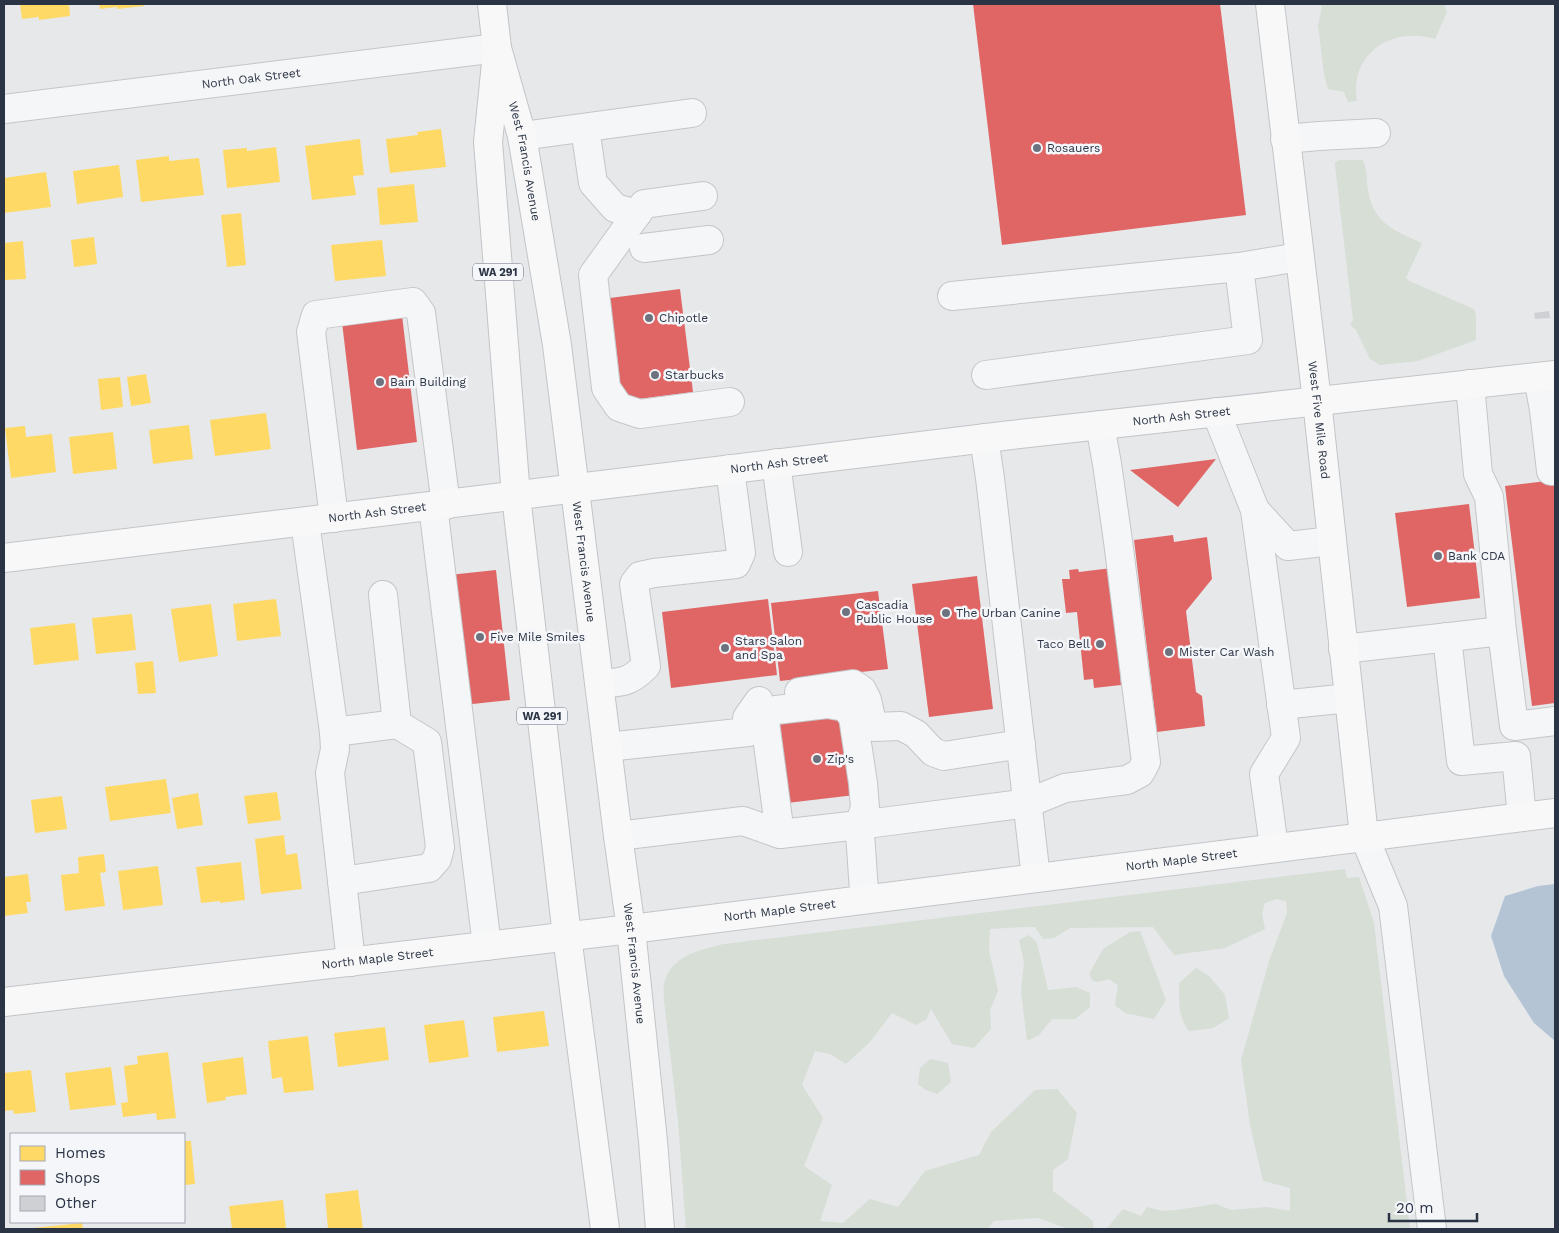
<svg xmlns="http://www.w3.org/2000/svg" width="1559" height="1233" font-family="'Work Sans',sans-serif">
	<rect width="100%" height="100%" fill="#e6e8ea"/>
	<!-- green -->
	<g fill="#d6ded6">
		<path d="M1320,4H1444L1447,12L1435,39C1400,28 1359,45 1356,86C1356,91 1356,96 1357,101L1348,102L1344,92L1328,89L1324,74L1318,25L1322,7Z"/>
		<path d="M1340,160H1363C1368,171 1366,184 1369,195C1375,224 1397,232 1422,243L1406,278L1409,281L1474,309L1476,315V340L1418,361L1380,365L1370,359L1356,330L1350,325L1353,320L1335,165V162Z"/>
		<path d="M1345,869L1347,878L1359,877L1374,923L1410,1229H1107L1112,1222L1123,1209L1141,1216L1147,1207L1162,1211L1176,1210L1216,1204L1231,1210L1267,1207L1290,1211V1188L1263,1181L1250,1125L1241,1060L1270,958L1287,913L1286,901L1276,899L1265,903L1262,914L1265,929L1225,948L1174,955L1153,927L1070,928L1054,938L1043,939L1035,927H1024L990,929L989,950L998,991L990,1010L991,1029L974,1048L952,1044L931,1009L926,1020L916,1025L892,1013L870,1042L846,1064L830,1054L815,1051L802,1085L823,1118L804,1166L832,1185L820,1221L843,1223L870,1199L898,1207L925,1171L979,1155L991,1132L1035,1090L1057,1089L1077,1113L1068,1159L1053,1170V1191L1093,1221V1229H1068L1038,1218L994,1221L987,1229H686L678,1121L664,1000C664,994 663,989 664,984C671,955 700,950 724,944Z"/>
		<polygon points="1140,931 1166,1000 1154,1019 1125,1013 1115,1005 1118,985 1109,979 1098,982 1093,981 1089,974 1103,949 1130,932"/>
		<polygon points="1029,935 1037,943 1048,990 1076,987 1090,993 1090,1007 1075,1019 1052,1019 1039,1035 1027,1041 1021,991 1024,962 1019,940"/>
		<path d="M1196,968L1209,976L1225,995L1229,1018L1213,1028L1189,1031C1178,1018 1179,1000 1179,983Z"/>
		<polygon points="930,1059 948,1063 951,1082 937,1094 926,1090 918,1084 920,1068"/>
	</g>
	<!-- water -->
	<polygon fill="#b4c4d5" points="1555,884 1555,1041 1534,1023 1504,976 1491,936 1505,896 1538,886"/>
	<!-- homes -->
	<g fill="#ffd966">
		<polygon points="20,4 69,4 70,16 39,20 39,17 22,19"/>
		<polygon points="99,4 144,4 144,6 117,9 117,7 100,9"/>
		<polygon points="441,129 446,167 390,173 386,139 418,135 417,132"/>
		<polygon points="360,139 364,175 353,176 356,195 312,200 305,146"/>
		<polygon points="276,147 280,182 227,188 223,150 247,148 247,151"/>
		<polygon points="169,156 169,161 199,158 204,195 141,202 136,160"/>
		<polygon points="119,165 123,197 77,204 73,171"/>
		<polygon points="46,172 51,207 4,213 4,178"/>
		<polygon points="414,184 418,222 380,225 377,188"/>
		<polygon points="241,213 246,265 227,267 221,215"/>
		<polygon points="94,237 97,264 74,267 71,240"/>
		<polygon points="382,240 386,276 335,281 331,245"/>
		<polygon points="23,241 26,279 4,280 4,243"/>
		<polygon points="146,374 151,403 131,406 127,377"/>
		<polygon points="120,377 123,407 101,410 98,379"/>
		<polygon points="266,413 271,449 215,456 210,420"/>
		<polygon points="189,425 193,459 153,464 149,430"/>
		<polygon points="25,426 26,437 52,434 56,472 11,478 5,428"/>
		<polygon points="113,432 117,469 73,474 69,437"/>
		<polygon points="276,599 281,636 237,641 233,604"/>
		<polygon points="211,604 218,656 179,662 171,609"/>
		<polygon points="132,614 136,650 96,654 92,618"/>
		<polygon points="75,623 79,660 34,665 30,628"/>
		<polygon points="153,661 156,693 138,694 135,663"/>
		<polygon points="166,779 171,813 110,821 105,787"/>
		<polygon points="277,792 281,820 248,824 244,796"/>
		<polygon points="198,793 203,825 177,829 172,798"/>
		<polygon points="62,796 67,829 35,833 31,800"/>
		<polygon points="284,835 286,855 297,853 302,889 261,894 255,839"/>
		<polygon points="104,854 106,872 100,873 105,906 65,911 61,875 79,873 78,857"/>
		<polygon points="241,862 245,900 220,903 220,901 201,903 196,867"/>
		<polygon points="158,866 163,905 123,910 118,871"/>
		<polygon points="28,874 31,902 26,902 28,913 4,916 4,877"/>
		<polygon points="544,1011 549,1046 497,1052 493,1017"/>
		<polygon points="464,1020 469,1057 429,1063 424,1025"/>
		<polygon points="385,1027 389,1060 338,1067 334,1033"/>
		<polygon points="308,1036 314,1090 284,1093 282,1077 272,1079 268,1041"/>
		<polygon points="168,1052 176,1118 157,1120 156,1113 123,1117 121,1103 128,1102 124,1066 138,1064 137,1056"/>
		<polygon points="243,1057 247,1094 225,1097 226,1100 207,1103 202,1063"/>
		<polygon points="111,1067 116,1105 70,1110 65,1073"/>
		<polygon points="31,1070 36,1112 14,1114 13,1110 4,1111 4,1073"/>
		<polygon points="184,1141 191,1141 195,1184 184,1185"/>
		<polygon points="358,1190 363,1229 328,1229 325,1194"/>
		<polygon points="283,1200 286,1229 232,1229 229,1206"/>
		<polygon points="82,1223 83,1229 33,1229 33,1228"/>
	</g>
	<!-- shops -->
	<g fill="#e06666">
		<polygon points="973,4 1220,4 1246,215 1002,245"/>
		<polygon points="680,289 693,392 638,399 627,397 621,389 610,298"/>
		<polygon points="402,315 417,442 357,450 342,322"/>
		<polygon points="1216,459 1178,507 1130,470"/>
		<polygon points="1555,480 1555,703 1532,706 1505,486"/>
		<polygon points="1469,504 1480,598 1407,607 1395,513"/>
		<polygon points="1173,535 1174,542 1207,537 1212,579 1186,611 1196,692 1202,696 1205,726 1157,732 1134,540"/>
		<polygon points="1112,568 1124,675 1120,675 1121,685 1094,688 1093,679 1084,680 1077,612 1066,613 1062,579 1070,579 1069,570 1078,569 1079,572"/>
		<polygon points="496,570 510,700 463,705 449,575"/>
		<polygon points="977,576 993,709 929,717 912,584"/>
		<polygon points="878,591 888,669 780,681 771,603"/>
		<polygon points="768,599 777,675 671,688 662,612"/>
		<polygon points="845,715 855,795 787,803 778,724"/>
	</g>
	<!-- building -->
	<polygon fill="#ced0d3" points="1549,311 1550,318 1535,319 1534,313"/>
	<g fill="none" stroke-linecap="round" stroke-linejoin="round">
		<!-- minor casing -->
		<g stroke="#c4c6c8" stroke-width="30">
			<g id="minor">
				<path id="s1" d="M4,109L497,48"/>
				<polyline points="585,128 593,183 615,208 637,214"/>
				<polyline points="522,136 692,113"/>
				<polyline points="1285,139 1319,136 1376,133"/>
				<polyline points="703,196 644,204 593,275 606,388 619,407 640,414 730,402"/>
				<polyline points="644,248 709,240"/>
				<polyline points="1239,267 1299,257"/>
				<polyline points="952,296 1239,267 1248,340 986,375"/>
				<polyline points="1538,377 1544,410 1551,471"/>
				<polyline points="1470,384 1478,474 1489,497 1502,631 1514,726 1555,721"/>
				<polyline points="1216,412 1255,510 1288,546 1332,541"/>
				<polyline points="984,438 990,478 1036,878"/>
				<polyline points="776,463 788,552"/>
				<polyline points="433,506 487,946"/>
				<polyline points="1255,510 1286,738 1264,774 1274,847"/>
				<polyline points="334,518 311,332 316,315 413,302 421,313 446,505"/>
				<polyline points="305,522 334,732 335,749 330,773 351,962"/>
				<polyline points="383,595 397,724"/>
				<polyline points="1447,637 1461,761 1516,756 1522,817"/>
				<polyline points="1343,649 1502,631"/>
				<path d="M600,684C622,682 629,683 646,666L634,584L640,576L654,573L736,564L741,553L730,469"/>
				<polyline points="799,692 853,684 862,690 867,700 873,727 901,726 916,734 933,752 944,756 1021,744"/>
				<polyline points="1281,705 1349,698"/>
				<polyline points="334,732 397,724 427,742 440,847 437,859 429,868 342,881"/>
				<polyline points="607,747 748,732 747,718 759,701"/>
				<polyline points="780,834 765,722 768,715 776,710 827,704 845,707 853,717 863,783 865,808 859,825 1028,803 1065,788 1127,780 1140,773 1146,762 1118,541 1107,464 1100,425"/>
				<path d="M618,836L743,821L780,834L859,825C862,850 862,874 865,899"/>
				<polyline points="1364,836 1393,906 1432,1229"/>
			</g>
		</g>
		<!-- major casing -->
		<g stroke="#c2c5c8" stroke-width="30">
			<g id="major">
				<path id="s2" d="M492,4L497,48L522,136L557,345L618,836L631,929L653,1141L660,1229"/>
				<path id="s3" d="M1270,4L1317,401L1364,836"/>
				<polyline points="496,63 488,142 516,496 567,936 605,1229"/>
				<path id="s4" d="M4,558L1011,435L1555,375"/>
				<path id="s5" d="M4,1002L631,929L1555,813"/>
			</g>
		</g>
		<!-- minor -->
		<use href="#minor" stroke="#f5f6f7" stroke-width="28"/>
		<!-- major -->
		<use href="#major" stroke="#f8f8f8" stroke-width="28"/>
	</g>
	<!-- markers -->
	<g fill="#6c737f" stroke="#f4f6f9" stroke-width="2">
		<circle cx="1037" cy="148" r="5"/>
		<circle cx="649" cy="318" r="5"/>
		<circle cx="655" cy="375" r="5"/>
		<circle cx="380" cy="382" r="5"/>
		<circle cx="1438" cy="556" r="5"/>
		<circle cx="846" cy="612" r="5"/>
		<circle cx="946" cy="613" r="5"/>
		<circle cx="480" cy="637" r="5"/>
		<circle cx="1100" cy="644" r="5"/>
		<circle cx="725" cy="648" r="5"/>
		<circle cx="1169" cy="652" r="5"/>
		<circle cx="817" cy="759" r="5"/>
	</g>
	<g text-anchor="middle" dominant-baseline="central" stroke-width="5" stroke-linejoin="round" paint-order="stroke">
		<!-- shield labels -->
		<g fill="#f4f6f9" stroke="#676e7b" stroke-width="1">
			<rect x="473" y="263.5" width="50" height="17" rx="4"/>
			<rect x="517" y="707.5" width="50" height="17" rx="4"/>
		</g>
		<g font-size="11" font-weight="bold" fill="#2b3445">
			<text x="498" y="272">WA 291</text>
			<text x="542" y="716">WA 291</text>
		</g>
		<!-- street labels -->
		<g font-size="12" fill="#2b3445" stroke="#f4f6f9">
			<text stroke="none"><textPath href="#s1" startOffset="249">North Oak Street</textPath></text>
			<text stroke="none"><textPath href="#s2" startOffset="161">West Francis Avenue</textPath></text>
			<text stroke="none"><textPath href="#s4" startOffset="1186">North Ash Street</textPath></text>
			<text stroke="none"><textPath href="#s3" startOffset="419">West Five Mile Road</textPath></text>
			<text stroke="none"><textPath href="#s4" startOffset="781">North Ash Street</textPath></text>
			<text stroke="none"><textPath href="#s4" startOffset="376">North Ash Street</textPath></text>
			<text stroke="none"><textPath href="#s2" startOffset="566">West Francis Avenue</textPath></text>
			<text stroke="none"><textPath href="#s5" startOffset="1186">North Maple Street</textPath></text>
			<text stroke="none"><textPath href="#s5" startOffset="781">North Maple Street</textPath></text>
			<text stroke="none"><textPath href="#s5" startOffset="376">North Maple Street</textPath></text>
			<text stroke="none"><textPath href="#s2" startOffset="971">West Francis Avenue</textPath></text>
		</g>
		<!-- poi labels -->
		<g font-size="12" fill="#2b3445" stroke="#f4f6f9" text-anchor="start">
			<text x="1047" y="148">Rosauers</text>
			<text x="659" y="318">Chipotle</text>
			<text x="665" y="375">Starbucks</text>
			<text x="390" y="382">Bain Building</text>
			<text x="1448" y="556">Bank CDA</text>
			<text x="856" y="605">Cascadia<tspan x="856" dy="14">Public House</tspan></text>
			<text x="956" y="613">The Urban Canine</text>
			<text x="490" y="637">Five Mile Smiles</text>
			<text x="735" y="641">Stars Salon<tspan x="735" dy="14">and Spa</tspan></text>
			<text x="1090" y="644" text-anchor="end">Taco Bell</text>
			<text x="1179" y="652">Mister Car Wash</text>
			<text x="827" y="759">Zip's</text>
		</g>
	</g>
	<!-- border -->
	<rect width="1559" height="1233" fill="none" stroke="#2b3445" stroke-width="10"/>
	<!-- legend -->
	<rect x="10" y="1133" width="175" height="90" fill="#f4f6f9" stroke="#a4a8b1"/>
	<rect x="20" y="1146" width="25" height="15" fill="#ffd966" stroke="#a4a8b1"/>
	<text x="55" y="1158" font-size="15" fill="#2b3445">Homes</text>
	<rect x="20" y="1170" width="25" height="15" fill="#e06666" stroke="#a4a8b1"/>
	<text x="55" y="1183" font-size="15" fill="#2b3445">Shops</text>
	<rect x="20" y="1196" width="25" height="15" fill="#ced0d3" stroke="#a4a8b1"/>
	<text x="55" y="1208" font-size="15" fill="#2b3445">Other</text>
	<!-- scale -->
	<path d="M1389 1213v8h88v-8" fill="none" stroke="#2b3445" stroke-width="2.5"/>
	<text x="1396" y="1213" font-size="15" fill="#2b3445" stroke="#f4f6f9" stroke-width="4" paint-order="stroke">20 m</text>
</svg>
